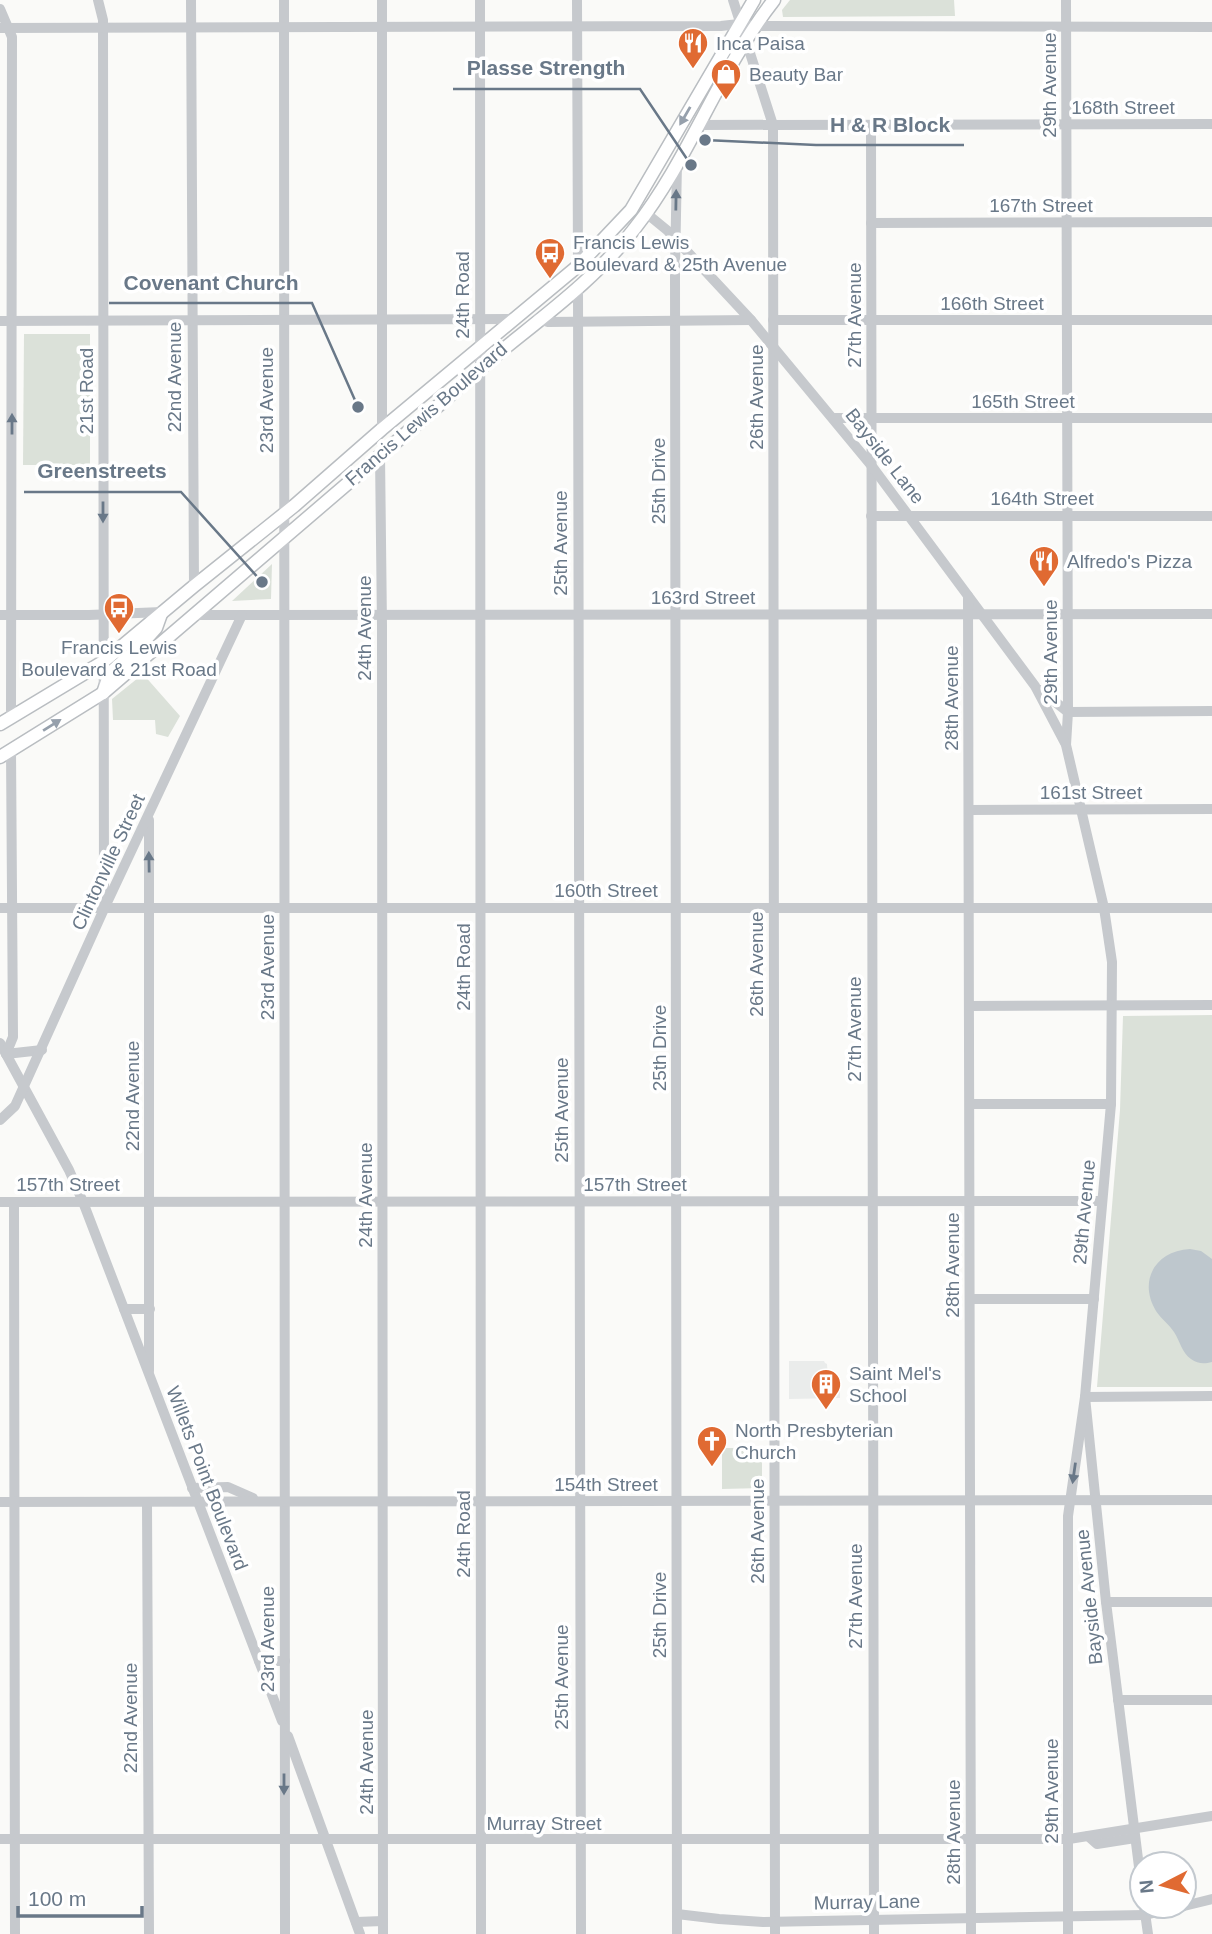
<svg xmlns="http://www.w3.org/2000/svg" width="1212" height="1934" font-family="Arial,sans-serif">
	<rect width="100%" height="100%" fill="#fafaf8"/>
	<!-- built -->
	<polygon fill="#eaeceb" points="789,1361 824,1361 825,1363 827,1364 828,1378 833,1378 833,1382 840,1382 840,1398 789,1399"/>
	<!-- green -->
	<g fill="#dbe1d9">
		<polygon points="790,0 954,0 955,16 783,17 782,10"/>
		<polygon points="24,334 90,334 90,465 23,465"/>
		<polygon points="272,564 271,599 232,601"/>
		<polygon points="143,674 180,716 168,737 156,734 155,720 113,720 112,699"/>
		<polygon points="1212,1015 1212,1387 1097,1387 1120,1110 1123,1016"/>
		<polygon points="722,1448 762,1448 762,1488 722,1489"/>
	</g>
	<!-- water -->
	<path fill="#bec7cd" d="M1190,1249L1201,1251L1212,1259V1362C1204,1364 1198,1364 1191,1359C1182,1353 1180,1341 1174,1332C1169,1324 1161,1319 1156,1311C1138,1281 1155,1251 1190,1249Z"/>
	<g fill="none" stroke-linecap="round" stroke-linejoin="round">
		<!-- major casing -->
		<g stroke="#b9bdc1" stroke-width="15">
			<g id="major">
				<polyline points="103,693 110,673 139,647 156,628 161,614"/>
				<polyline points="0,724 103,662 194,586 294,506 382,429 578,266 631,210 754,0"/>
				<path d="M0,757L103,693L445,400C505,341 583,296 635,228C690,158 719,70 774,0"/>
			</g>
		</g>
		<!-- minor -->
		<g stroke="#c6c9cd" stroke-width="10">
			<polyline points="98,0 103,20 104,909"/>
			<polyline points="191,0 194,586"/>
			<polyline points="284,0 285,1934"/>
			<polyline points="382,0 382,429"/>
			<polyline points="480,0 481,1934"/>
			<polyline points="577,0 578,266"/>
			<polyline points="733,0 773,125 775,1934"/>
			<polyline points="1066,0 1068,712 1066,745 1104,908 1112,962 1111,1104 1085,1397 1106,1602 1142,1891"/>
			<polyline points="0,9 12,37 11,716"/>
			<polyline points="0,28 721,26 739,24 754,26 1212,27"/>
			<polyline points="698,125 1212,124"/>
			<polyline points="871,125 874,1934"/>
			<polyline points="677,163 675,268 677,1934"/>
			<polyline points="646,213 668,231 751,320 871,465 1035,686 1065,743"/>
			<polyline points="871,223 1212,222"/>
			<polyline points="578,286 581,1934"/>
			<polyline points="538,319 548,322 751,320"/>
			<polyline points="773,320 1212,320"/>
			<polyline points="0,321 515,319"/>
			<polyline points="833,418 1212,418"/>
			<polyline points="380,455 382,626 383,1934"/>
			<polyline points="871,516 1212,516"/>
			<polyline points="968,596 971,1934"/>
			<polyline points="0,615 89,615 162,612"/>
			<polyline points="193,615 1212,614"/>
			<polyline points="1040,690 1068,712 1212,711"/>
			<polyline points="969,810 1212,809"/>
			<polyline points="149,820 149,1371"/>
			<polyline points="0,908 1212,908"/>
			<polyline points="970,1006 1212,1005"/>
			<polyline points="0,1043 69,1170 83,1202 282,1721"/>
			<polyline points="6,1054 13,1037 11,750"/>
			<polyline points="6,1054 42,1050"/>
			<polyline points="970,1104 1111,1104"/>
			<polyline points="0,1120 15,1106 104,909 242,615"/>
			<polyline points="0,1202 1102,1201"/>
			<polyline points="14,1202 15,1934"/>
			<polyline points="970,1299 1094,1299"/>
			<polyline points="124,1309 150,1309"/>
			<polyline points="192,1488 228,1487 253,1498"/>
			<polyline points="0,1502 1212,1500"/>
			<polyline points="147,1503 149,1934"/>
			<polyline points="1106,1602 1212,1602"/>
			<polyline points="259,1661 285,1661"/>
			<polyline points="1118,1700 1212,1700"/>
			<polyline points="288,1736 360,1934"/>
			<polyline points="1088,1836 1097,1844 1135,1838"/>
			<polyline points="0,1839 1069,1839 1212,1816"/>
			<polyline points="1144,1906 1148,1934"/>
			<polyline points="1184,1906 1212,1899"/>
			<polyline points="677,1914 719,1919 763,1922 1145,1915 1183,1906"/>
			<polyline points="356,1922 383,1921"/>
			<polyline points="1068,1934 1068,1516 1085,1397 1212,1396"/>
		</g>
		<!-- major -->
		<use href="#major" stroke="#fff" stroke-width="12"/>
	</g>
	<!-- one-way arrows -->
	<defs><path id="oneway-solid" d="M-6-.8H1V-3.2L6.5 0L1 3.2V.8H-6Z" transform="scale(1.75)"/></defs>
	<g fill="#96a0ac">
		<use href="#oneway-solid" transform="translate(685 116) rotate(120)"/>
		<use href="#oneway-solid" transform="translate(52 725) rotate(-32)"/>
	</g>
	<g fill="#697888">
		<use href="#oneway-solid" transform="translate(676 200) rotate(-89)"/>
		<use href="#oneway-solid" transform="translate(12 424) rotate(-90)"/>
		<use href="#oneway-solid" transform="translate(103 512) rotate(90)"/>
		<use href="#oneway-solid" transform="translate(149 862) rotate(-91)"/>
		<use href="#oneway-solid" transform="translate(1074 1473) rotate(98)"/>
		<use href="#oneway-solid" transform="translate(284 1784) rotate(90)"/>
	</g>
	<!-- icons -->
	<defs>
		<g id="restaurant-pin" transform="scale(1.575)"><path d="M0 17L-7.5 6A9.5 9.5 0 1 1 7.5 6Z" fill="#e06a32" stroke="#fff"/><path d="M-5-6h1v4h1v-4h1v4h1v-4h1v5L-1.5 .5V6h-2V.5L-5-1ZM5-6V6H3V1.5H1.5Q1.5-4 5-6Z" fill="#fff"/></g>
		<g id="shop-pin" transform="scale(1.575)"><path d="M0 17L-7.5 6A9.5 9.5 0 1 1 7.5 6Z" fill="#e06a32" stroke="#fff"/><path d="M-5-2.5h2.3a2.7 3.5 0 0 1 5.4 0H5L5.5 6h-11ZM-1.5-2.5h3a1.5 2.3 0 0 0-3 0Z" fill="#fff"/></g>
		<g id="bus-pin" transform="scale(1.575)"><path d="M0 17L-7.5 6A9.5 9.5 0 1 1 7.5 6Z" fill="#e06a32" stroke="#fff"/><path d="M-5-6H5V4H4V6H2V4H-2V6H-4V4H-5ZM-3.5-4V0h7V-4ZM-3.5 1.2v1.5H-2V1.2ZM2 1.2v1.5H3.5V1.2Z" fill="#fff"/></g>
		<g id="building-pin" transform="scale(1.575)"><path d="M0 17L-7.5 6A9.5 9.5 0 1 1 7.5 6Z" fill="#e06a32" stroke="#fff"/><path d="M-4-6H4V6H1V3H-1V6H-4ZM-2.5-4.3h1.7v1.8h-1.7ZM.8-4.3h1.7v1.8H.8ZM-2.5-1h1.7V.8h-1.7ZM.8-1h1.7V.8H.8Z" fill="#fff"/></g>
		<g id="church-pin" transform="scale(1.575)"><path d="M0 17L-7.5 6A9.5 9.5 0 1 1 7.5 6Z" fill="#e06a32" stroke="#fff"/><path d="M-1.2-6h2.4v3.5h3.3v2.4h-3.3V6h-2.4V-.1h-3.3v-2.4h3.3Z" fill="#fff"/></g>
	</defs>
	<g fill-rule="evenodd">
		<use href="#restaurant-pin" x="693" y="43"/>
		<use href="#shop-pin" x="726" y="74"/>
		<use href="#bus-pin" x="550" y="253"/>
		<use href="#restaurant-pin" x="1044" y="561"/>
		<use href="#bus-pin" x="119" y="608"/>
		<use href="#building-pin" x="826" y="1384"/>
		<use href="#church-pin" x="712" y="1441"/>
	</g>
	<g text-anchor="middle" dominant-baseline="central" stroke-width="7" stroke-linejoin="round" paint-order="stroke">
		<!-- poi labels -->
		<g font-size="19" fill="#697888" stroke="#fff" text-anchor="start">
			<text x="716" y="43">Inca Paisa</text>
			<text x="749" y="74">Beauty Bar</text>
			<text x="573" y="242">Francis Lewis<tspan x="573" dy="22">Boulevard &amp; 25th Avenue</tspan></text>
			<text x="1067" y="561">Alfredo's Pizza</text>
			<text x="119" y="647" text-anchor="middle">Francis Lewis<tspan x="119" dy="22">Boulevard &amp; 21st Road</tspan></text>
			<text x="849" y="1373">Saint Mel's<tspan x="849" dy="22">School</tspan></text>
			<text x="735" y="1430">North Presbyterian<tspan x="735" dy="22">Church</tspan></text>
		</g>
		<!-- street labels -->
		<g font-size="19" fill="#697888" stroke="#fff">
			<text transform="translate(1049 85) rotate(-90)">29th Avenue</text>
			<text x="1123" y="107">168th Street</text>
			<text x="1041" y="205">167th Street</text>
			<text transform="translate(462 295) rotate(-90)">24th Road</text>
			<text x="992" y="303">166th Street</text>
			<text transform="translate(854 315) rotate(-90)">27th Avenue</text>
			<text transform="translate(174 377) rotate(-90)">22nd Avenue</text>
			<text transform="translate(86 391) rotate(-90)">21st Road</text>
			<text transform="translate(756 397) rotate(-90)">26th Avenue</text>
			<text transform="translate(266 400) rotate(-90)">23rd Avenue</text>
			<text x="1023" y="401">165th Street</text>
			<text transform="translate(426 414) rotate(-41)">Francis Lewis Boulevard</text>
			<text transform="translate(885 456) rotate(52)">Bayside Lane</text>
			<text transform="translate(658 481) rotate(-90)">25th Drive</text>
			<text x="1042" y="498">164th Street</text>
			<text transform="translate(560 543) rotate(-90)">25th Avenue</text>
			<text x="703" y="597">163rd Street</text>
			<text transform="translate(364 628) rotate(-90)">24th Avenue</text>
			<text transform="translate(1050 652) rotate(-90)">29th Avenue</text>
			<text transform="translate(951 698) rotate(-90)">28th Avenue</text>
			<text x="1091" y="792">161st Street</text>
			<text transform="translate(108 862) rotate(-65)">Clintonville Street</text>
			<text x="606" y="890">160th Street</text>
			<text transform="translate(756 964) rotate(-90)">26th Avenue</text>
			<text transform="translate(267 967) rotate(-90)">23rd Avenue</text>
			<text transform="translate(463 967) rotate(-90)">24th Road</text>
			<text transform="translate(854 1029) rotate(-90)">27th Avenue</text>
			<text transform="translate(659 1048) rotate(-90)">25th Drive</text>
			<text transform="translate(132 1096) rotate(-90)">22nd Avenue</text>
			<text transform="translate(561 1110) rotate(-90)">25th Avenue</text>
			<text x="68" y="1184">157th Street</text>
			<text x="635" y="1184">157th Street</text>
			<text transform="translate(365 1195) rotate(-90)">24th Avenue</text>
			<text transform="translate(1084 1212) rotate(-85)">29th Avenue</text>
			<text transform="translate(952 1265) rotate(-90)">28th Avenue</text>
			<text transform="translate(207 1478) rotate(69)">Willets Point Boulevard</text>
			<text x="606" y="1484">154th Street</text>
			<text transform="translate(757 1531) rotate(-90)">26th Avenue</text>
			<text transform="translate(463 1534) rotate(-90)">24th Road</text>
			<text transform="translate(855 1596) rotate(-90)">27th Avenue</text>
			<text transform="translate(1089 1597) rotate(-96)">Bayside Avenue</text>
			<text transform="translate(659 1615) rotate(-90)">25th Drive</text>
			<text transform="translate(267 1639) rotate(-90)">23rd Avenue</text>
			<text transform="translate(561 1677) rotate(-90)">25th Avenue</text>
			<text transform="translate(130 1718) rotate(-90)">22nd Avenue</text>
			<text transform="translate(366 1762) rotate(-90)">24th Avenue</text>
			<text transform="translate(1051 1791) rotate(-90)">29th Avenue</text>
			<text x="544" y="1823">Murray Street</text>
			<text transform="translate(953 1832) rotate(-90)">28th Avenue</text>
			<text transform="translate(867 1902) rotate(-1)">Murray Lane</text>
		</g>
	</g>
	<!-- callouts -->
	<path fill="none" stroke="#697888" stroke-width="2.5" d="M691 165L640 89H453M705 140L816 145H964M358 407L312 303H109M262 582L181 492H24"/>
	<g fill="#697888" stroke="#fff" stroke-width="2.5">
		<circle cx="691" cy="165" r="7"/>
		<circle cx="705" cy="140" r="7"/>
		<circle cx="358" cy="407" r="7"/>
		<circle cx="262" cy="582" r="7"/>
	</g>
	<g font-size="21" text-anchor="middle" font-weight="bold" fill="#697888" stroke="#fff" stroke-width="7" stroke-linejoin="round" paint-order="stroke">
		<text x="546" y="75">Plasse Strength</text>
		<text x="890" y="132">H &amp; R Block</text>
		<text x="211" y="290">Covenant Church</text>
		<text x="102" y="478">Greenstreets</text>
	</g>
	<!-- north arrow -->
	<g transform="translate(1163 1885) rotate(264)"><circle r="33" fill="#ffffff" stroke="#c3c9cf" stroke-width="2"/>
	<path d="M0-5L12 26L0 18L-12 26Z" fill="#e06a32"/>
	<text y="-10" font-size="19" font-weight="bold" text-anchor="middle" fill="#697888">N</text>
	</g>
	<!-- scale -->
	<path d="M18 1906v10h124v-10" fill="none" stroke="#697888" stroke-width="3.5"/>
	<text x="28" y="1906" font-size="21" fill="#697888" stroke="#ffffff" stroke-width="5" paint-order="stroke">100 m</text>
</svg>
